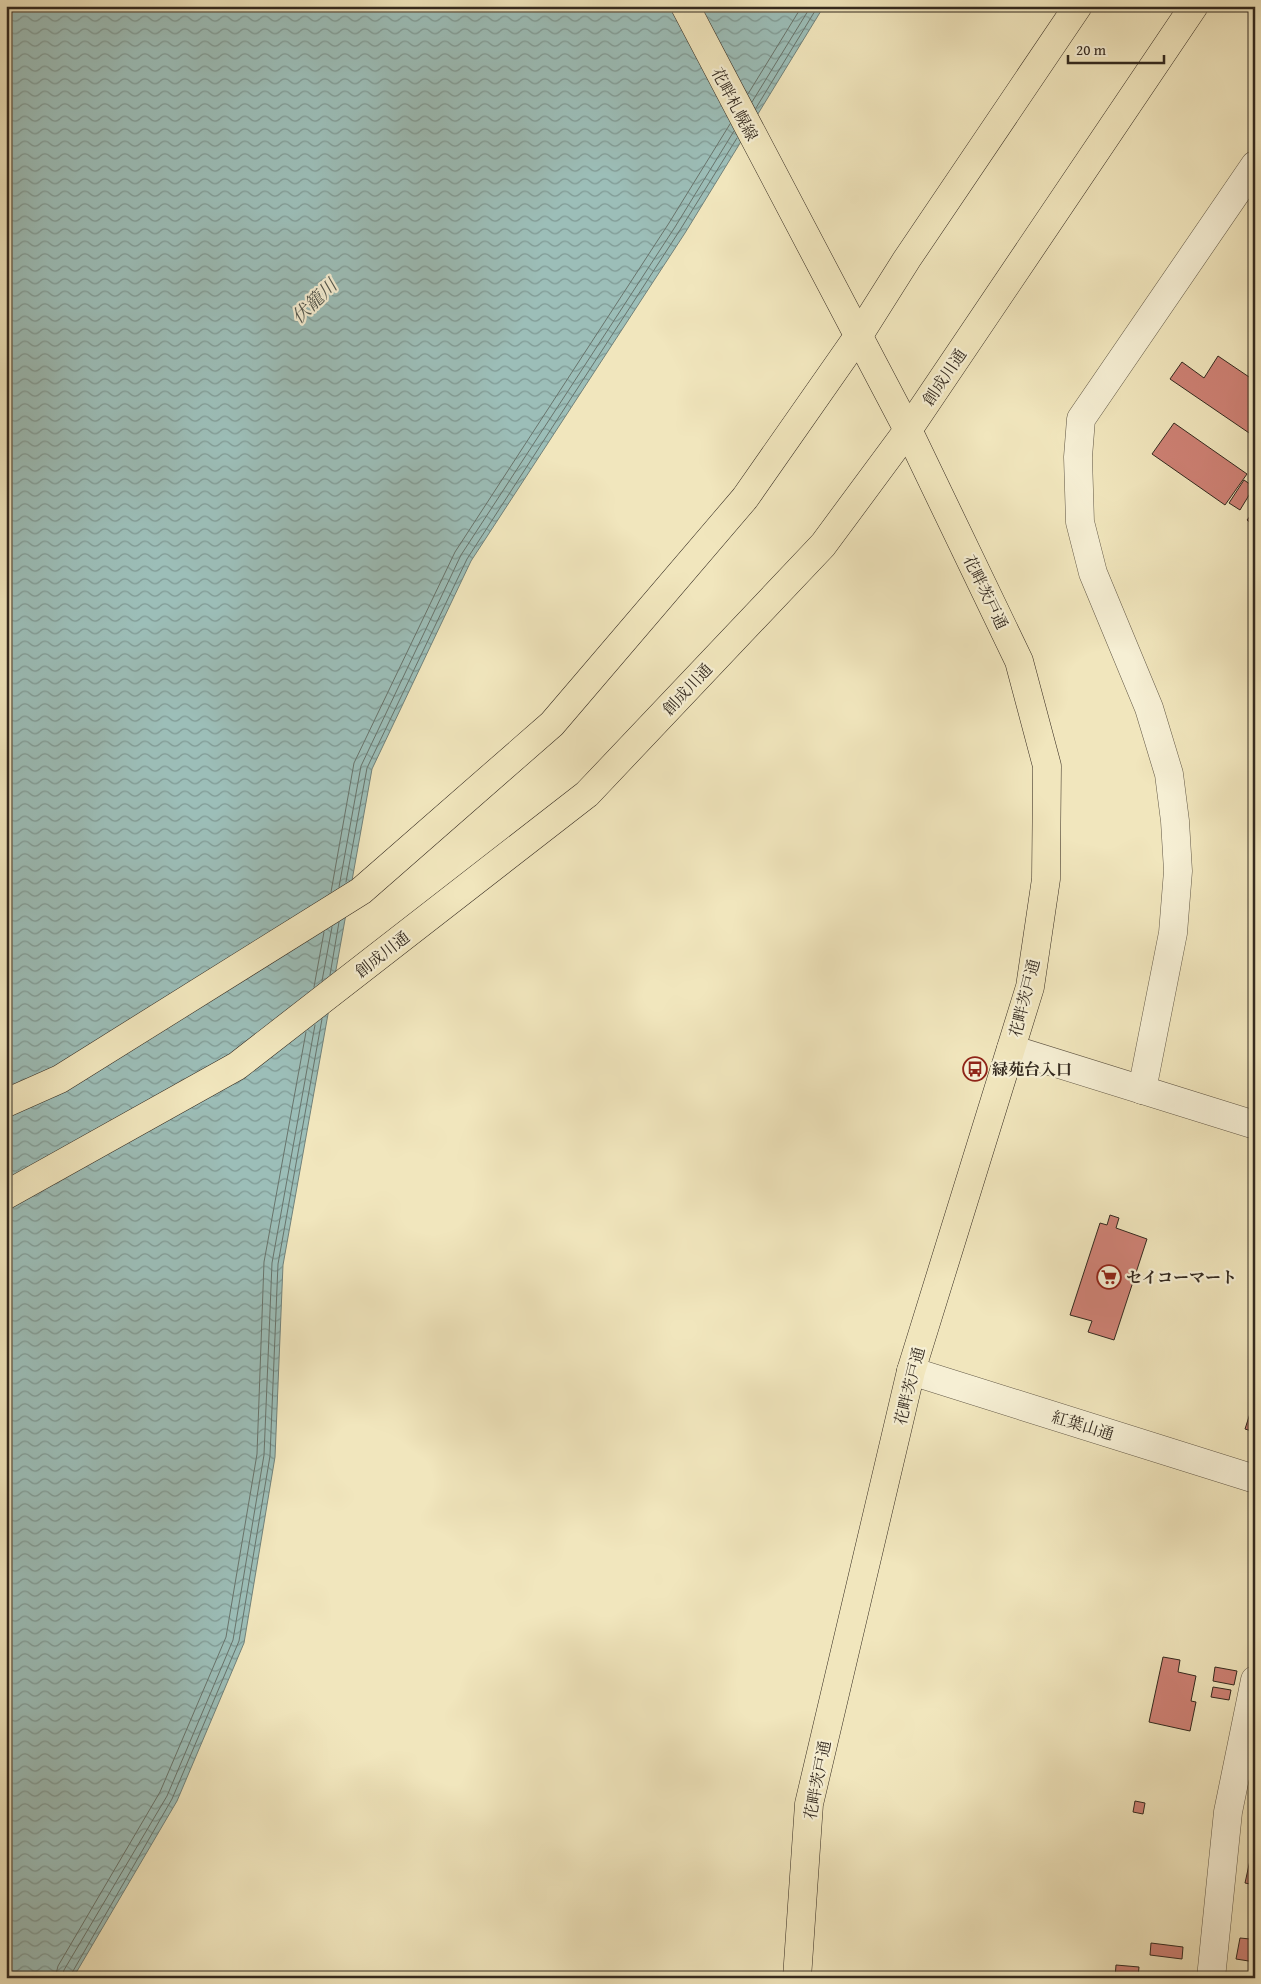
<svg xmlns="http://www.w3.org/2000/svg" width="1261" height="1984" font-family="'Gentium Book Plus','Noto Serif JP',serif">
	<defs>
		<pattern id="water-waves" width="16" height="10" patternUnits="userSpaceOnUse" patternTransform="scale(1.25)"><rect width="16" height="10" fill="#9cbeb8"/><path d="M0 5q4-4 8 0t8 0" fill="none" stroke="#809a95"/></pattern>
	</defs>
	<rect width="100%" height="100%" fill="#f1e6bd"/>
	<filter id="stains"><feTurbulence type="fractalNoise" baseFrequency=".004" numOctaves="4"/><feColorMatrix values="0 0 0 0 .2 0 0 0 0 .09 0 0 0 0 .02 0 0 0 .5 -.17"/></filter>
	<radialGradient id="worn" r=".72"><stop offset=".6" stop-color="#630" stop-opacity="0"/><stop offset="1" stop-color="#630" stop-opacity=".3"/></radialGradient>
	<!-- water -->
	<polygon fill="url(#water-waves)" stroke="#72827b" points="11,6 824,6 685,233 471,561 372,769 283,1265 275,1457 244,1643 177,1801 73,1978 6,1978 6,11"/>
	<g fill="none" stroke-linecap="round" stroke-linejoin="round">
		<!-- shore -->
		<g stroke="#68746c" stroke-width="1">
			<polyline points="748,94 802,6"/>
			<polyline points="752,102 811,6"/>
			<polyline points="756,108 818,6"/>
			<polyline points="346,882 367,768 467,559 680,230 737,138"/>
			<polyline points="339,887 361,766 461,555 675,227 734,131"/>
			<polyline points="331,892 354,763 455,552 669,223 730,124"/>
			<polyline points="330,975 339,922"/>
			<polyline points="322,981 332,927"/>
			<polyline points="314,987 324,932"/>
			<polyline points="55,1978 58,1966 160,1792 226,1637 257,1454 264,1262 306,1032"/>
			<polyline points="62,1978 64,1970 167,1796 233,1640 264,1455 272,1263 315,1025"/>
			<polyline points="69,1978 172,1799 239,1641 270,1456 278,1264 322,1019"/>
		</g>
	</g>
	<!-- building -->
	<g fill="#cf8276" stroke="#33291f">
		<polygon points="1218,356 1255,381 1255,437 1170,379 1182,362 1204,378"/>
		<polygon points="1174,423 1247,474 1225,505 1152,454"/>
		<polygon points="1244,480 1254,487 1240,510 1229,503"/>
		<polygon points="1255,510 1255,526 1247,520"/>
		<polygon points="1110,1215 1119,1218 1116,1228 1147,1239 1114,1340 1088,1332 1092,1321 1070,1315 1100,1223 1107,1225"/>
		<polygon points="1255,1367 1255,1379 1251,1378"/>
		<polygon points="1255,1398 1255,1432 1245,1429"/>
		<polygon points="1163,1657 1180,1660 1178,1672 1196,1676 1191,1701 1196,1702 1190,1731 1149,1722"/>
		<polygon points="1215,1667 1237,1671 1234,1685 1213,1681"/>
		<polygon points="1213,1687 1231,1690 1229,1700 1211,1697"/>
		<polygon points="1135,1801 1145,1803 1143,1814 1133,1812"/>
		<polygon points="1252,1823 1255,1823 1255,1838 1250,1837"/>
		<polygon points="1252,1851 1255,1851 1255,1885 1245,1883"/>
		<polygon points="1253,1924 1255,1924 1255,1962 1236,1959 1240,1938 1250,1939"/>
		<polygon points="1151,1943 1183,1947 1182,1959 1150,1955"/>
		<polygon points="1116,1965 1139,1967 1138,1978 1115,1978"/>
		<polygon points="1231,1976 1255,1978 1231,1978"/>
	</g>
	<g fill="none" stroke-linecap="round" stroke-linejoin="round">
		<!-- minor casing -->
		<g stroke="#625846" stroke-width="29">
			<g id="minor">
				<polyline points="1011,1049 1255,1125"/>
				<polyline points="1142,1090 1173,933 1178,871 1175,821 1169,774 1149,708 1093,573 1080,522 1078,457 1081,419 1255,165"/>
				<polyline points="911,1371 1255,1479"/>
				<polyline points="1211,1978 1228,1812 1255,1680"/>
			</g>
		</g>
		<!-- major casing -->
		<g stroke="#33291f" stroke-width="29">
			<polyline id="major" points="685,6 908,430 1019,661 1047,766 1046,879 1030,987 911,1371 809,1804 797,1978"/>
		</g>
		<!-- highway casing -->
		<g stroke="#33291f" stroke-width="29">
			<g id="highway">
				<polyline points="6,1103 60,1079 361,891 552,724 745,498 859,335 907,259 1078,6"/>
				<polyline points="6,1195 237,1066 587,794 823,545 908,430 1194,6"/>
			</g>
		</g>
		<!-- minor -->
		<use href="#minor" stroke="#f6efd4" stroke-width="28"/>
		<!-- major -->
		<use href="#major" stroke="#f1e6bd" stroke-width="28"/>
		<!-- highway -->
		<use href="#highway" stroke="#f1e6bd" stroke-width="28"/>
	</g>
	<!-- icons -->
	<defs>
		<g id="bus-ring" transform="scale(1.25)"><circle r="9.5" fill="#f6efd4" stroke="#8f2418" stroke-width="1.5"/><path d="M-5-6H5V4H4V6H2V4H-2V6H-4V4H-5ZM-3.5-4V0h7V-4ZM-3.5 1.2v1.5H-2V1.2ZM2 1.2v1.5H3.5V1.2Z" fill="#8f2418"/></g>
		<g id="supermarket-ring" transform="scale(1.25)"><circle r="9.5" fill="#f6efd4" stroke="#8f2418" stroke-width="1.5"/><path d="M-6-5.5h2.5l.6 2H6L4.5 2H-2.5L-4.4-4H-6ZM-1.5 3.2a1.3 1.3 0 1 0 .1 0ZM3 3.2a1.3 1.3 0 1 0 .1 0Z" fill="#8f2418"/></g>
	</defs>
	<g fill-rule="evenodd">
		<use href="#bus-ring" x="975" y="1069"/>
		<use href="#supermarket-ring" x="1109" y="1277"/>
	</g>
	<g text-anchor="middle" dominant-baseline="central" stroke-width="4.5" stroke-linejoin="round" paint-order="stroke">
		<!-- street labels -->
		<g font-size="16" fill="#33291f" stroke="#f6efd4">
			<text transform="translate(735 104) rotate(62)">花畔札幌線</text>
			<text transform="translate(944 377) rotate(-56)">創成川通</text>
			<text transform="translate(986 592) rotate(64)">花畔茨戸通</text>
			<text transform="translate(687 689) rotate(-47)">創成川通</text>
			<text transform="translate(382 954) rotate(-38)">創成川通</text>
			<text transform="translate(1024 998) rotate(-76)">花畔茨戸通</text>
			<text transform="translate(909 1386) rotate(-76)">花畔茨戸通</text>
			<text transform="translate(1083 1425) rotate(17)">紅葉山通</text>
			<text transform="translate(817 1780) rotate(-79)">花畔茨戸通</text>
		</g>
		<!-- poi labels -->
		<g font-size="16" font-weight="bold" fill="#33291f" stroke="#f6efd4" text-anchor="start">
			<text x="992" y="1069">緑苑台入口</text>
			<text x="1126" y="1277">セイコーマート</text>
		</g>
		<!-- water labels -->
		<g font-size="18" font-style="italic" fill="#52564d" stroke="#f6efd4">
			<text transform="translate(314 301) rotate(-44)">伏籠川</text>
		</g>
	</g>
	<!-- margin -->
	<rect width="1261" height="1984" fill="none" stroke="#f1e6bd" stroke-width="25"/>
	<rect x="8" y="8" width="1246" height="1969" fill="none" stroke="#33291f" stroke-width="2.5"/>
	<rect x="12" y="12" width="1236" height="1959" fill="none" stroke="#33291f"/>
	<!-- scale -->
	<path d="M1068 55v8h96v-8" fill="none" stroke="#33291f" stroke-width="2.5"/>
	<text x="1076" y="55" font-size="15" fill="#33291f" stroke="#f6efd4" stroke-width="4" paint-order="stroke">20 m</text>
	<rect width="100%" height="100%" filter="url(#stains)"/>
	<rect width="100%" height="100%" fill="url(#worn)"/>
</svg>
